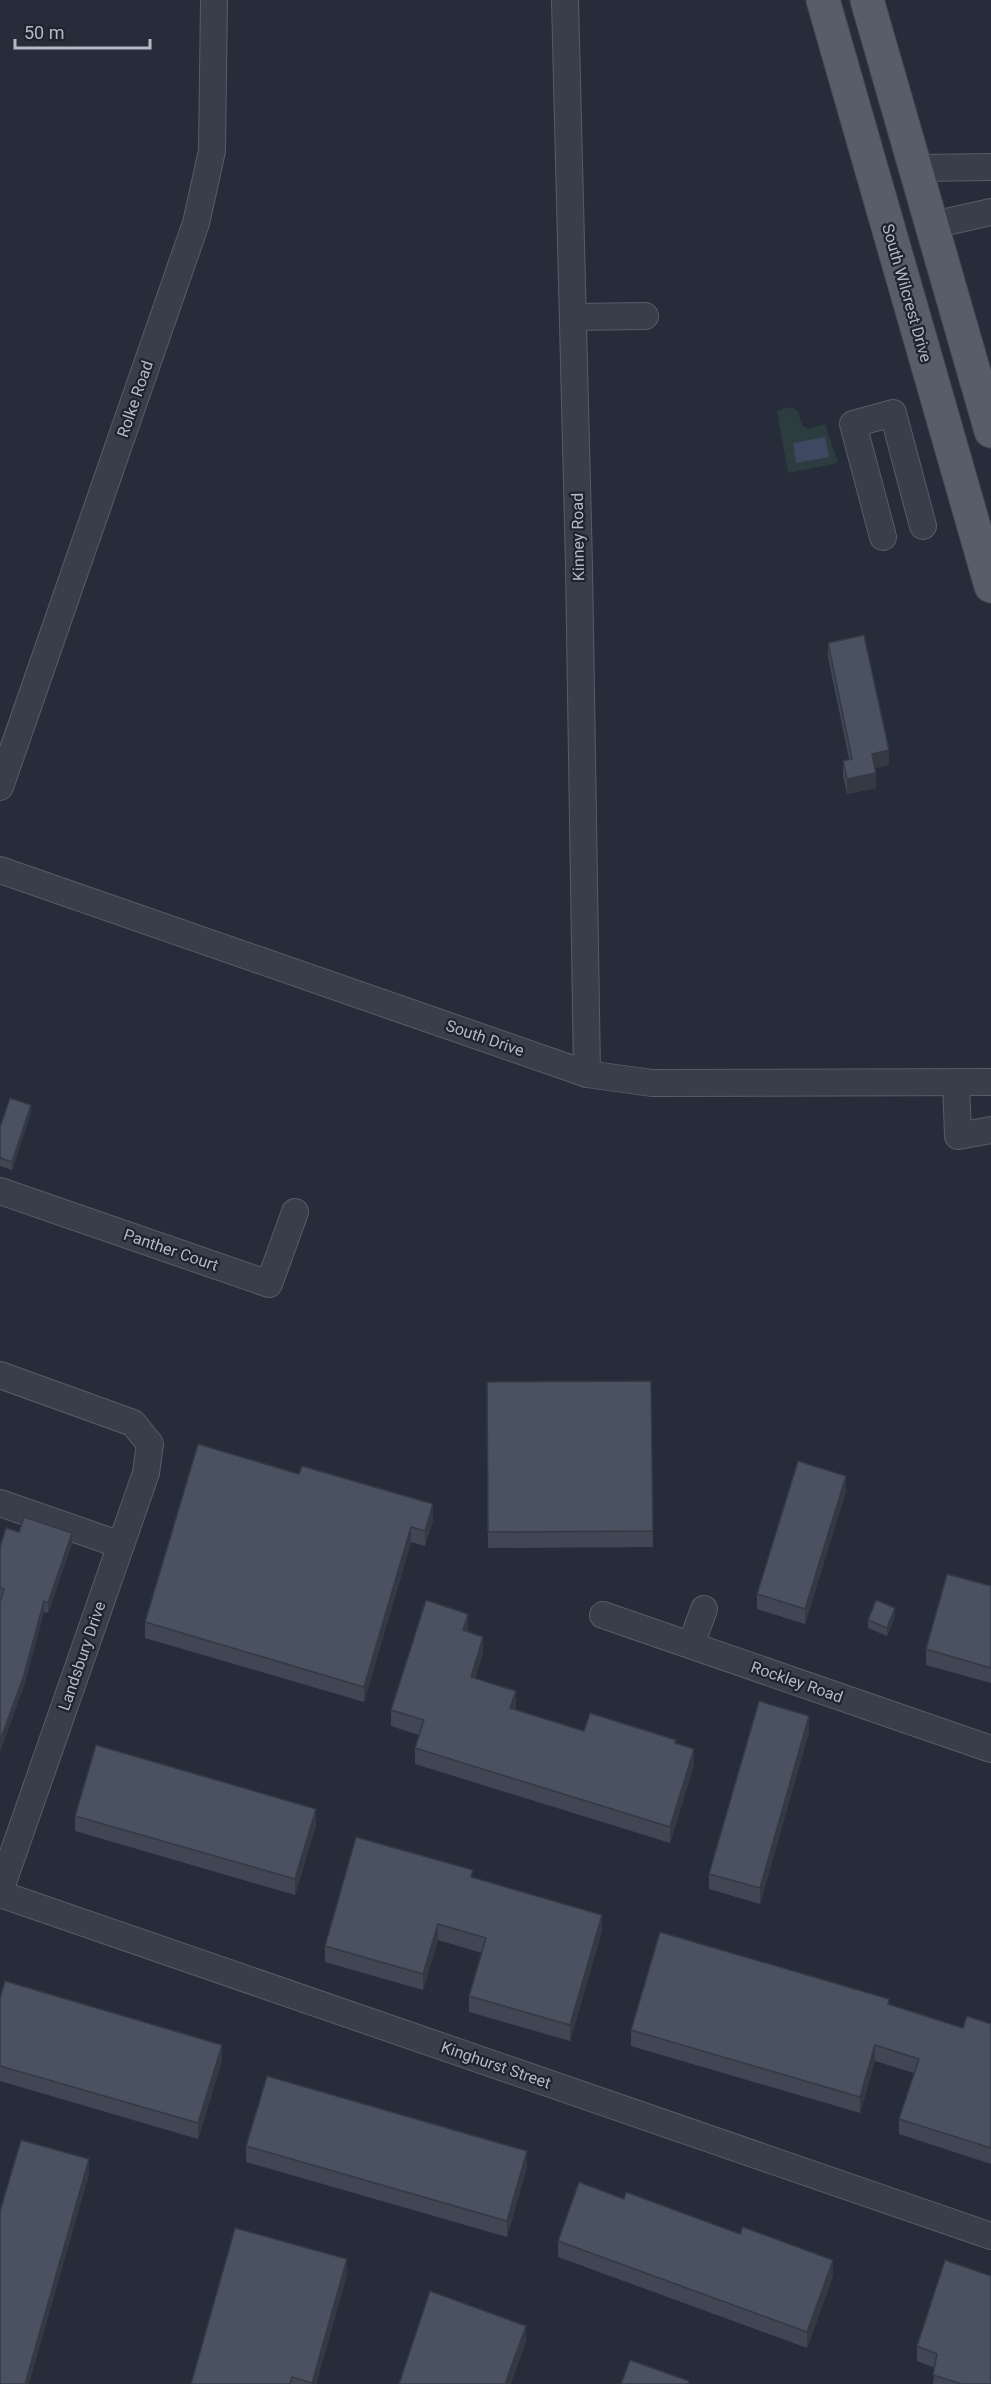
<svg xmlns="http://www.w3.org/2000/svg" width="991" height="2384" font-family="Roboto,sans-serif">
	<rect width="100%" height="100%" fill="#262c39"/>
	<!-- green -->
	<polygon fill="#2c3c3f" points="791,407 797,410 802,425 808,429 825,424 838,463 788,473 777,411"/>
	<!-- water -->
	<polygon fill="#3e4860" points="825,437 829,457 796,463 793,443"/>
	<g fill="none" stroke-linecap="round" stroke-linejoin="round">
		<!-- minor casing -->
		<g stroke="#585c68" stroke-width="28">
			<g id="minor">
				<polyline points="565,0 579,566 587,1074"/>
				<polyline points="917,168 991,167"/>
				<polyline points="933,225 991,212"/>
				<polyline points="573,317 645,316"/>
				<polyline points="883,537 853,424 893,413 923,526"/>
				<polyline points="0,787 196,223 212,151 214,0"/>
				<polyline points="0,870 587,1074 652,1083 991,1082"/>
				<polyline points="956,1082 958,1136 991,1130"/>
				<polyline points="0,1191 269,1284 295,1212"/>
				<polyline points="0,1375 133,1423 150,1444 146,1473 0,1891"/>
				<polyline points="0,1503 121,1545"/>
				<polyline points="603,1615 991,1749"/>
				<polyline points="691,1645 704,1609"/>
				<polyline points="0,1894 991,2236"/>
			</g>
		</g>
		<!-- major casing -->
		<g stroke="#434753" stroke-width="35">
			<g id="major">
				<polyline points="823,0 991,586"/>
				<polyline points="867,0 991,431"/>
			</g>
		</g>
		<!-- minor -->
		<use href="#minor" stroke="#3a3e4a" stroke-width="26"/>
		<!-- major -->
		<use href="#major" stroke="#585d6a" stroke-width="33"/>
	</g>
	<!-- wall -->
	<g fill="#404653">
		<polygon points="828,643 889,765 875,768 876,788 847,794 843,776 843,761 849,759 828,657"/>
		<polygon points="31,1113 12,1170 0,1166 0,1127"/>
		<polygon points="651,1381 653,1547 488,1548 487,1382"/>
		<polygon points="198,1444 433,1520 425,1546 411,1542 364,1702 145,1638 145,1622"/>
		<polygon points="846,1491 805,1624 757,1609 757,1594"/>
		<polygon points="19,1532 72,1544 48,1613 44,1612 24,1686 1,1599 0,1599 0,1547"/>
		<polygon points="991,1586 991,1683 926,1665 926,1649"/>
		<polygon points="895,1616 887,1636 868,1628 868,1620"/>
		<polygon points="468,1629 468,1632 483,1653 475,1678 516,1707 515,1710 584,1731 676,1743 694,1765 670,1843 415,1764 415,1748 419,1735 391,1726 391,1710"/>
		<polygon points="809,1732 760,1904 709,1889 709,1874"/>
		<polygon points="75,1816 316,1825 295,1895 75,1831"/>
		<polygon points="473,1877 602,1931 570,2041 469,2012 469,1996 482,1953 438,1940 423,1990 325,1962 325,1946"/>
		<polygon points="0,1998 222,2061 198,2139 0,2081"/>
		<polygon points="889,2004 963,2028 991,2024 991,2164 899,2134 899,2119 914,2073 875,2061 860,2113 631,2046 631,2030"/>
		<polygon points="246,2146 527,2167 507,2237 246,2162"/>
		<polygon points="558,2241 833,2276 807,2348 558,2257"/>
		<polygon points="347,2275 316,2384 191,2384"/>
		<polygon points="991,2276 991,2384 933,2384 935,2368 917,2361 917,2346"/>
	</g>
	<!-- shaded-wall -->
	<g fill="#343943">
		<polygon points="889,750 889,765 872,769 872,754"/>
		<polygon points="876,773 876,788 847,794 847,779"/>
		<polygon points="31,1105 31,1113 12,1170 12,1162"/>
		<polygon points="846,1476 846,1491 805,1624 805,1609"/>
		<polygon points="433,1504 433,1520 425,1546 425,1531"/>
		<polygon points="411,1527 411,1542 364,1702 364,1687"/>
		<polygon points="72,1533 72,1544 48,1613 48,1603"/>
		<polygon points="44,1601 44,1612 24,1686 0,1752 0,1741"/>
		<polygon points="895,1608 895,1616 887,1636 887,1628"/>
		<polygon points="468,1614 468,1629 463,1646 463,1630"/>
		<polygon points="483,1637 483,1653 471,1693 471,1677"/>
		<polygon points="516,1691 516,1707 510,1724 510,1708"/>
		<polygon points="809,1716 809,1732 760,1904 760,1888"/>
		<polygon points="694,1749 694,1765 670,1843 670,1827"/>
		<polygon points="316,1809 316,1825 295,1895 295,1879"/>
		<polygon points="602,1915 602,1931 570,2041 570,2025"/>
		<polygon points="438,1924 438,1940 423,1990 423,1974"/>
		<polygon points="222,2045 222,2061 198,2139 198,2123"/>
		<polygon points="875,2045 875,2061 860,2113 860,2097"/>
		<polygon points="527,2151 527,2167 507,2237 507,2221"/>
		<polygon points="89,2159 89,2175 29,2384 25,2384"/>
		<polygon points="347,2259 347,2275 316,2384 312,2384"/>
		<polygon points="833,2260 833,2276 807,2348 807,2332"/>
		<polygon points="526,2326 526,2342 511,2384 505,2384"/>
	</g>
	<!-- building -->
	<g fill="#4a5160" stroke="#343943" stroke-width="1.5">
		<polygon points="864,635 889,750 872,754 876,773 847,779 843,761 852,759 828,643"/>
		<polygon points="10,1098 31,1105 12,1162 0,1158 0,1127"/>
		<polygon points="651,1381 653,1531 488,1532 487,1382"/>
		<polygon points="198,1444 299,1474 302,1466 433,1504 425,1531 411,1527 364,1687 145,1622"/>
		<polygon points="798,1461 846,1476 805,1609 757,1594"/>
		<polygon points="24,1517 72,1533 48,1603 44,1601 24,1675 0,1741 0,1602 4,1589 0,1588 0,1547 6,1528 19,1532"/>
		<polygon points="947,1574 991,1586 991,1668 926,1649"/>
		<polygon points="426,1600 468,1614 463,1630 483,1637 471,1677 516,1691 510,1708 584,1731 590,1713 676,1740 675,1743 694,1749 670,1827 415,1748 424,1720 391,1710"/>
		<polygon points="876,1600 895,1608 887,1628 868,1620"/>
		<polygon points="759,1701 809,1716 760,1888 709,1874"/>
		<polygon points="96,1745 316,1809 295,1879 75,1816"/>
		<polygon points="356,1837 473,1870 471,1877 602,1915 570,2025 469,1996 486,1938 438,1924 423,1974 325,1946"/>
		<polygon points="660,1932 889,1999 888,2004 963,2028 967,2016 991,2024 991,2148 899,2119 919,2059 875,2045 860,2097 631,2030"/>
		<polygon points="5,1981 222,2045 198,2123 0,2066 0,1998"/>
		<polygon points="267,2076 527,2151 507,2221 246,2146"/>
		<polygon points="21,2140 89,2159 25,2384 0,2384 0,2211"/>
		<polygon points="579,2182 624,2199 626,2192 740,2234 743,2227 833,2260 807,2332 558,2241"/>
		<polygon points="235,2228 347,2259 312,2383 292,2377 290,2384 191,2384"/>
		<polygon points="945,2260 991,2276 991,2384 962,2384 933,2375 937,2354 917,2346"/>
		<polygon points="430,2291 526,2326 505,2384 399,2384"/>
		<polygon points="630,2360 689,2381 688,2384 621,2384"/>
	</g>
	<g text-anchor="middle" dominant-baseline="central" stroke-width="4.5" stroke-linejoin="round" paint-order="stroke">
		<!-- street labels -->
		<g font-size="16" fill="#b5b9c5" stroke="#1f232f">
			<text transform="translate(907 293) rotate(74)">South Wilcrest Drive</text>
			<text transform="translate(135 399) rotate(-71)">Rolke Road</text>
			<text transform="translate(578 537) rotate(-91)">Kinney Road</text>
			<text transform="translate(485 1038) rotate(19)">South Drive</text>
			<text transform="translate(171 1250) rotate(19)">Panther Court</text>
			<text transform="translate(82 1656) rotate(-71)">Landsbury Drive</text>
			<text transform="translate(797 1682) rotate(19)">Rockley Road</text>
			<text transform="translate(496 2065) rotate(19)">Kinghurst Street</text>
		</g>
	</g>
	<!-- scale -->
	<path d="M15 39v9h135v-9" fill="none" stroke="#b5b9c5" stroke-width="3"/>
	<text x="24" y="39" font-size="18" fill="#b5b9c5" stroke="#1f232f" stroke-width="4.5" paint-order="stroke">50 m</text>
</svg>
